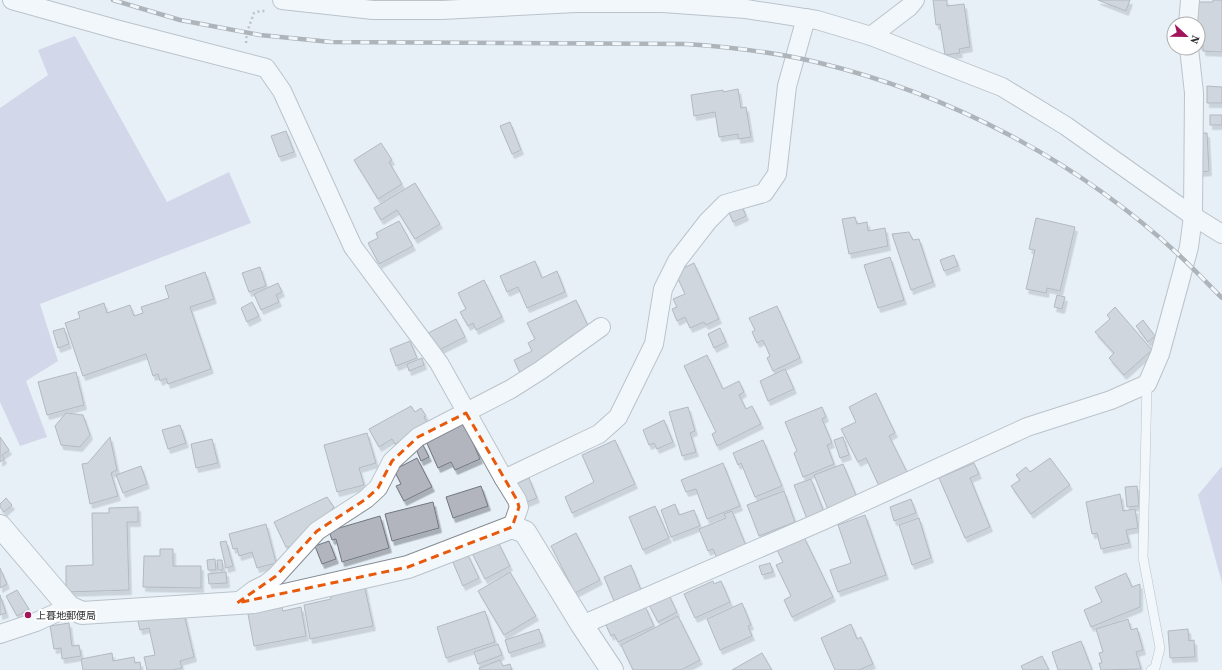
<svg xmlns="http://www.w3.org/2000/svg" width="1222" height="670" font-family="'Source Serif 4','Noto Sans JP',serif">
	<defs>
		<filter id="shadow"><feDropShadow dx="2.5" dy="4.5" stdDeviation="0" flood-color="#0004"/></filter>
	</defs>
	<rect width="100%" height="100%" fill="#e7f0f7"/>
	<!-- green -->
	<g fill="#bbb8da">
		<polygon points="75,36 167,202 229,172 251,223 40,304 58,361 26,381 47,437 20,446 0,402 0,108 48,75 38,50"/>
		<polygon points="1222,466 1222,583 1198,495"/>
	</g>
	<!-- building -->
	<g fill="#b2b5be" stroke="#72767e" filter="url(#shadow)">
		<polygon points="933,0 947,0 947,6 964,4 970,47 959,49 960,53 945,55 940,24 936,25"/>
		<polygon points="1098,0 1130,0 1126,11"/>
		<polygon points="1213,0 1222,0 1222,52 1203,51 1203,45 1198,45 1198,24 1194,24 1195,2 1213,2"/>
		<polygon points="1207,86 1222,87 1222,103 1207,103"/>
		<polygon points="738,89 741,108 746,107 751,137 738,139 738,134 719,137 715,112 694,116 691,95 723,90 723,92"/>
		<rect x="1210" y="115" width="12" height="10"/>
		<polygon points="510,122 521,150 512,154 500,126"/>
		<polygon points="286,131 294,152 279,157 271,136"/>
		<polygon points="1198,133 1207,133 1209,171 1200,172"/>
		<polygon points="381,143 392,160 389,162 402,184 378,199 354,160"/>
		<polygon points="415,183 440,224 415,239 397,210 381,220 374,208"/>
		<polygon points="741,204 746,216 733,222 728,210"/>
		<polygon points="855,217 857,224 867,222 868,231 885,228 888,246 849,254 842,219"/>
		<polygon points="1036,218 1075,227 1060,291 1047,288 1046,293 1026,289 1035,250 1029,249"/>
		<polygon points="399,221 413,246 379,264 368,243 378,238 376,233"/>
		<polygon points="909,232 913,240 919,239 933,282 911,290 892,234"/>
		<polygon points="954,255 958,266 944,271 940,260"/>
		<polygon points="890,257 904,300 878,308 864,265"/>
		<polygon points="535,261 542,278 557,271 565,292 527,308 518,287 507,292 500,276"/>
		<polygon points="694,263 719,319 706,325 704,322 690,328 685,317 677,321 672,309 677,307 673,299 685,294 675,272"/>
		<polygon points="260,267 266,286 249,292 242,273"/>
		<polygon points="205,272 214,299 190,307 211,369 168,384 166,378 160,381 158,374 153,376 146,354 83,376 65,323 80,318 78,312 104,303 107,313 130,305 134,316 143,313 141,307 169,298 165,286"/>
		<polygon points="484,280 502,317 476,330 473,323 468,326 460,312 466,309 458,293"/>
		<polygon points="278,283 282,292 276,295 279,302 261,310 254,294"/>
		<polygon points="1057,295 1065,297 1062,309 1054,307"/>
		<polygon points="576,300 589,328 570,337 572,341 555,349 558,355 520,373 514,360 532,351 528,343 535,339 527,323"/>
		<polygon points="252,302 259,316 247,322 241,308"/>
		<polygon points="777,306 800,358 773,371 767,358 770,356 763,340 757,343 752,332 755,330 749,318"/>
		<polygon points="1115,307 1152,350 1124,375 1109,358 1114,353 1095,332 1110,319 1107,315"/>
		<polygon points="456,319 465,337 435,352 426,334"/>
		<polygon points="1143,320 1155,336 1148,342 1136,326"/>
		<polygon points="64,328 69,344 58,348 53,331"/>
		<polygon points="720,328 726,342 714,348 708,334"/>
		<polygon points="410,341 417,358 396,366 390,349"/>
		<polygon points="707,355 723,389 739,381 744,392 739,395 746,409 752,406 761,424 717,446 712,434 716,432 684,366"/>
		<polygon points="422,358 424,365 409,371 407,364"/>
		<polygon points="785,369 794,389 768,401 760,381"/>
		<polygon points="76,372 84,405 47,415 38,382"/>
		<polygon points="876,393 895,433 889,436 908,474 880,488 866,458 858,462 841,429 856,422 849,407"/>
		<polygon points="411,406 415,412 421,408 426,416 424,417 428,425 395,444 392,439 379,447 369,429"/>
		<polygon points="688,407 695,431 690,433 696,452 682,456 669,412"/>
		<polygon points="822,407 826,417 822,419 832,443 827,445 834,464 803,477 794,453 797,451 785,422"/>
		<polygon points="66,413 83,415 90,435 80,447 61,445 55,426"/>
		<polygon points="467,418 467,429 480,459 455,470 451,462 438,468 426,441"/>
		<polygon points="664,420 673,442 657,449 654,443 649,445 643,430"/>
		<polygon points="180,425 186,443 168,449 162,430"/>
		<polygon points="367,433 376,463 359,468 364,485 337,492 324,445"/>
		<polygon points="0,437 9,450 2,455 4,459 0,462"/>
		<polygon points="110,437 117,470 111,473 118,496 90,504 82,464 88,463"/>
		<polygon points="843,437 849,455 840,458 834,440"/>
		<polygon points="212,439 218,463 196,468 191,444"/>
		<polygon points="615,440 635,484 572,513 565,497 594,482 582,455"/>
		<polygon points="763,440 782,486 755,497 741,463 738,465 733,453"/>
		<polygon points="423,445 429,457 421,461 416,449"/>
		<polygon points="417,458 432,487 404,501 396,486 401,484 394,470"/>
		<polygon points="1050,458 1070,485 1031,514 1011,486 1020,480 1016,475 1026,467 1030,472"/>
		<polygon points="723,463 740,506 707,519 696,489 686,492 681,480"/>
		<polygon points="974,463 979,474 970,478 990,527 965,538 939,478"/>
		<polygon points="843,464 858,500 829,512 814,475"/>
		<polygon points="141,466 147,484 123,493 116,475"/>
		<polygon points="529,478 537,498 522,504 514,485"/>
		<polygon points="811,479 824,512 807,519 794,485"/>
		<polygon points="481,486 488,506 453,518 446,497"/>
		<polygon points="1137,486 1139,506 1127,507 1125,487"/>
		<polygon points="784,491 795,522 759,536 747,505"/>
		<polygon points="1120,494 1123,511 1135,509 1138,528 1126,530 1129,543 1101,549 1097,533 1092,534 1086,502"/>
		<polygon points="327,497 334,507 298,546 286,547 274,522"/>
		<polygon points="6,498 12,505 4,512 0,507 0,504"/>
		<polygon points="911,499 916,513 894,521 890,507"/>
		<polygon points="433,502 439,528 392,541 385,514"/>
		<polygon points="675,504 679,515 694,510 700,526 671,537 661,510"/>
		<polygon points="655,506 669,538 643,550 629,517"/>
		<polygon points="138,507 138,522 127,522 129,590 66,592 66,566 93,565 92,513 109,513 109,508"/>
		<polygon points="732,511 746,546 717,558 713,549 708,551 699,529 726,518 724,514"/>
		<polygon points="865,515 886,575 838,592 830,570 851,563 838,525"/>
		<polygon points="380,516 389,548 342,562 336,539 332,540 329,531"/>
		<polygon points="919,518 931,558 912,565 899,525"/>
		<polygon points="266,524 276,563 257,568 252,552 239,556 237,548 233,549 229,534"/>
		<polygon points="576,533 600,580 575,593 551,546"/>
		<polygon points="804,537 833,597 792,617 784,600 791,596 776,565 783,562 777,550"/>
		<polygon points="496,538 510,566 485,579 471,551"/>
		<polygon points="226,541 233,566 226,568 220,542"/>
		<polygon points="329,541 336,559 322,564 315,546"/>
		<polygon points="160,549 173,549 173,566 201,566 201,588 143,587 144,556 160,556"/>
		<polygon points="467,553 479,578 463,586 452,560"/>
		<polygon points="215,559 216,570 208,570 207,560"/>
		<polygon points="217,560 222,560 223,570 218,570"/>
		<polygon points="770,563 773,572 762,575 759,566"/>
		<polygon points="631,565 641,590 614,601 604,577"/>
		<polygon points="0,568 7,584 0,588"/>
		<polygon points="226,572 227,583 209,584 208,574"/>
		<polygon points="510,572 536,616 504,635 478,591"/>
		<polygon points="1126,573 1132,587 1140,584 1140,607 1091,627 1084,610 1102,602 1095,587"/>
		<polygon points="713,581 714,584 721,581 730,602 695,618 684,594"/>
		<polygon points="364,584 373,626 310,639 304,605 331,599 330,591"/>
		<polygon points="17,590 29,609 17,616 6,596"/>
		<polygon points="668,593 677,612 658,622 648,603"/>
		<polygon points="0,595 6,613 0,615"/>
		<polygon points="742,603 751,625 748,626 752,636 720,650 707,619"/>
		<polygon points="645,606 654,626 618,642 614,634 611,636 605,623"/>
		<polygon points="282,607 283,611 301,607 306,636 254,646 248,614"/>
		<polygon points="485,611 495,642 446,658 437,627"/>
		<polygon points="153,613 155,620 184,614 194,657 180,661 182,668 173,670 147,670 144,657 155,655 149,628 140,630 137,617"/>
		<polygon points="678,616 700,660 681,670 633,670 621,645"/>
		<polygon points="1128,619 1131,630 1137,628 1143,650 1136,652 1141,669 1101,670 1099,663 1102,663 1099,653 1103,652 1096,629"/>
		<polygon points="69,623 72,646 79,645 81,656 62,659 61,648 54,649 50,626"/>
		<polygon points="851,624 857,639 861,637 873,664 859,670 835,670 821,638"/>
		<polygon points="539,629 543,642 509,653 505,640"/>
		<polygon points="1188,629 1189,641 1194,640 1195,657 1170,658 1168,631"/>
		<polygon points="1081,641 1092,670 1058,670 1052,652"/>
		<polygon points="498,644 502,655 478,664 474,652"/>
		<polygon points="112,653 113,661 134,657 135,663 140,662 141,670 83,670 81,659"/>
		<polygon points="762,653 772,670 732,670"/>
		<polygon points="1042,656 1049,670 1023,670 1021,666"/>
		<polygon points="500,660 503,666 510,664 512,670 480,670 479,668"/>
	</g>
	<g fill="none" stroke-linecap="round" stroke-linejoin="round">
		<!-- service casing -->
		<g stroke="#858d94" stroke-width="10">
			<polyline id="service" points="1147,384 1143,557 1160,648 1155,668 1151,670"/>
		</g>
		<!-- minor casing -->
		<g stroke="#858d94" stroke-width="20">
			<g id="minor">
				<polyline points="12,0 119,30 266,68 282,91 353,247 439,363 504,479 517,500 519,507 512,527"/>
				<polyline points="282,0 373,10 442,10 576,3 663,3 746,9 817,20 871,36 1002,87 1066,126 1193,216 1222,234"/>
				<polyline points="1188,24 1190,0"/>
				<polyline points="871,36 909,7 915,0"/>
				<polyline points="504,479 599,434 618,417 654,344 663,289 677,261 708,221 725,204 764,193 777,174 787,86 806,18"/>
				<polyline points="237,603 254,590 266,584 276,576 317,531 366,499 378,488 392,461 418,437 511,389 541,370 601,327"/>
				<polyline points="582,625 822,521 1027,427 1111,400 1147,384 1160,354 1178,288 1189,247 1193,216 1194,93 1189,48"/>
				<polyline points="0,634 36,622 69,607"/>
			</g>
		</g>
		<!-- tertiary casing -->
		<g stroke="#858d94" stroke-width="24">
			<polyline id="tertiary" points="0,526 69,607 82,613 254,602 408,567 512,527 525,532 582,625 612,670"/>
		</g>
		<!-- path -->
		<polyline stroke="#878d92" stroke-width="2.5" stroke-dasharray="2 3" stroke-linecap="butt" points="246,43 247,32 254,13 260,11 265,11"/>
		<!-- service -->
		<use href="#service" stroke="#fff" stroke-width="9"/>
		<!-- minor -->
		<use href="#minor" stroke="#fff" stroke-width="18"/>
		<!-- tertiary -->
		<use href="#tertiary" stroke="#fff" stroke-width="22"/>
		<!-- rail casing -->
		<g stroke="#676c70" stroke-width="4.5">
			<path id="rail" d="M113,0L180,20L260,35L331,42L686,44C730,47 774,52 816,62C950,94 1078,161 1179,255C1194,269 1208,284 1222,298"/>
		</g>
		<!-- rail -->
		<use href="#rail" stroke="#fff" stroke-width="3" stroke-dasharray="9" stroke-linecap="butt"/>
	</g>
	<!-- marked area -->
	<path d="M0 0H1222V670H0ZM466,413L517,500L519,507L512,527L408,567L237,603L276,576L317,531L366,499L378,488L392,461L418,437Z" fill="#e7f0f7" fill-opacity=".55" fill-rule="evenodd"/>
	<path fill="none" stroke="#e8590c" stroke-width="3" stroke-dasharray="8 5" stroke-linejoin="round" d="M466,413L517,500L519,507L512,527L408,567L237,603L276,576L317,531L366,499L378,488L392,461L418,437Z"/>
	<!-- markers -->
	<circle fill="#a1155d" stroke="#fff" stroke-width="1.5" cx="28" cy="615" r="4"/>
	<g text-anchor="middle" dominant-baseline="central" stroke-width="4" stroke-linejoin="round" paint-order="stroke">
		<!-- poi labels -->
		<g font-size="10" fill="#2c2f32" stroke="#fff" text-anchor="start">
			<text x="36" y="615">上暮地郵便局</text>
		</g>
	</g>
	<!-- north arrow -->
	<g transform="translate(1186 36) rotate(112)"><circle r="19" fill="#ffffff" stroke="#abacad"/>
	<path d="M0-3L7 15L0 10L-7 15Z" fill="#a1155d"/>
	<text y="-6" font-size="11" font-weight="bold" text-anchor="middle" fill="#2c2f32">N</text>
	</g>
</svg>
